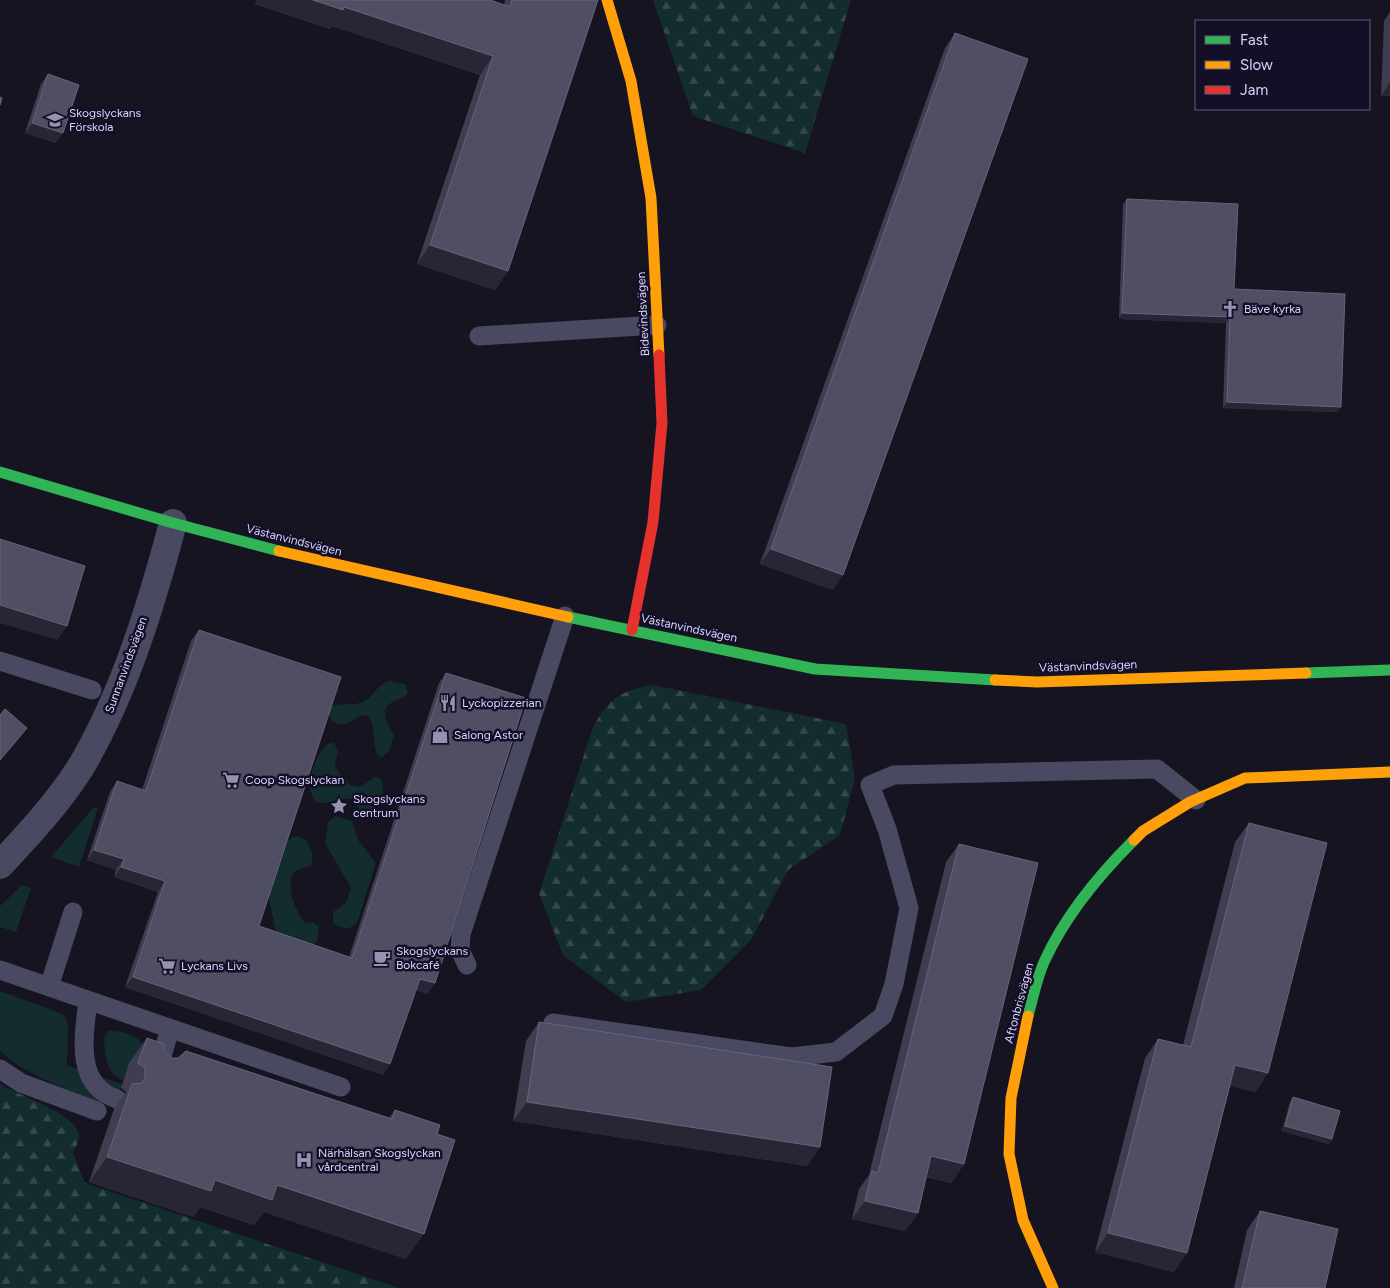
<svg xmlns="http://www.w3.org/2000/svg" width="1390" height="1288" font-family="Figtree,sans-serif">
	<defs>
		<pattern id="forest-firs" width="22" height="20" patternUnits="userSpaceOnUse" patternTransform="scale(1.25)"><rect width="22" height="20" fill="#132c2d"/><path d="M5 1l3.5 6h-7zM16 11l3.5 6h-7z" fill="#354a4c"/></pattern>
	</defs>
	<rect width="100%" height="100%" fill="#161421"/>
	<!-- green -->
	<g fill="#132c2d">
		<path d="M389,681L405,684L408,693C401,703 382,699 385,717C386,724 392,729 394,736L389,751L382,757L377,754C372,743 376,726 368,716L363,715C353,718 344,731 332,721L329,713L332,706C342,702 354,707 364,701C375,696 376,685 389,681Z"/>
		<path d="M330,743H334L338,751L335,765L337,770L350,785L360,787L375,777L380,778C388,790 379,805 368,812H361L354,800C339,795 327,808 315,801C313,797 311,794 310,790C308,777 318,748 330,743Z"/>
		<polygon points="94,807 98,808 79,867 51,857"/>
		<polygon points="336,816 352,821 358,840 376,863 357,923 348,929 338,926 333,923 333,912 346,903 351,888 325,843 328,822"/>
		<path d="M298,836L307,841L313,856L311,865C307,868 300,867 296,871C283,881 296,914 306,923L313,922L319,927L317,941L309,947L276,932L268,895L285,844L292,837Z"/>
		<polygon points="22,885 31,888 16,932 0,927 0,906"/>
		<path d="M0,991L55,1011L65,1016L68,1026L67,1065L122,1084L114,1107C81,1095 24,1076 0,1050Z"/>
		<path d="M108,1031C119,1030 140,1035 143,1046L129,1064L123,1080C105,1072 105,1055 104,1037Z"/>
	</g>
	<!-- forest -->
	<g fill="url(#forest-firs)">
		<polygon points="653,0 851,0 805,153 693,116"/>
		<path d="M652,685L846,724L855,779L840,835L788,870L751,940L701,990L626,1002L563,955L539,894L593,727C608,700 621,690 652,685Z"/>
		<path d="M0,1084C18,1095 77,1114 79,1135C80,1140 75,1148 73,1153L85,1183L399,1288H0Z"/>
	</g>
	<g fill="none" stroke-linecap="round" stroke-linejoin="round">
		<!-- lane -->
		<g stroke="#4a4962" stroke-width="19">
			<polyline points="479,336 657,325"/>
			<polyline points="0,661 92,690"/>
			<polyline points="467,965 460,950 461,934 565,616"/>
			<polyline points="0,970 341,1087"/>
			<polyline points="49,987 73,912"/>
			<path d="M88,1001C84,1035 74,1085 117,1099"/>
			<polyline points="553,1023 792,1057 836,1052 883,1016 894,984 909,908 887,829 870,785 894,775 1157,769 1196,800"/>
			<polyline points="0,1069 21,1083 97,1111"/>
			<polyline points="157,1073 170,1029"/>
		</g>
		<!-- street -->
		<path stroke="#4a4962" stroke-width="28" d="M0,865C29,834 59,802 82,765C125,691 151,606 173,523"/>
		<!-- fast -->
		<g stroke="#30b455" stroke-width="11">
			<polyline points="0,472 173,523 279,551"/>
			<polyline points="568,617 815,669 995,680"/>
			<polyline points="1306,673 1390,670"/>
			<path d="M1028,1016C1033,998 1037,977 1045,960C1066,914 1099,875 1134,840"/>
		</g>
		<!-- slow -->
		<g stroke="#ff9f0a" stroke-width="11">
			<polyline points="607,0 631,81 651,198 659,355"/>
			<polyline points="279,551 568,617"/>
			<polyline points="995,680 1037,682 1306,673"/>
			<polyline points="1134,840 1143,831 1190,802 1245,778 1390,772"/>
			<polyline points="1028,1016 1011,1098 1009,1154 1023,1220 1053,1288"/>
		</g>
		<!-- jam -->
		<polyline stroke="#e5322d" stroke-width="11" points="632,630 653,522 662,423 659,355"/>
	</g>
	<!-- wall -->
	<g fill="#403d50">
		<polygon points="257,0 490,0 504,5 505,0 598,0 508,271 495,290 417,264 480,75 332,26 330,29 255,4"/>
		<polygon points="1390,12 1390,96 1381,96 1384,21"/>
		<polygon points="955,33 833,590 760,564 945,48"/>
		<polygon points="48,74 56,143 25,133 41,84"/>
		<polygon points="1127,199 1234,289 1341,407 1337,412 1223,408 1226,323 1119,319 1123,204"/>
		<polygon points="199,630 259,926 349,957 439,683 446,673 435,983 427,994 416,990 383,1075 125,987 158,892 114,877 116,870 87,860 110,792 117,781 142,790 191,641"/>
		<polygon points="1249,823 1268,1073 1255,1092 1230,1086 1187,1253 1174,1272 1095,1252 1145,1058 1158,1039 1183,1045 1235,842"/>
		<polygon points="959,844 964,1164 951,1183 926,1177 918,1213 905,1231 852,1219 859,1189 869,1175 946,862"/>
		<polygon points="539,1022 820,1147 807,1166 513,1121 526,1041"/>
		<polygon points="147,1038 164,1050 171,1058 389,1118 395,1110 437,1134 406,1259 264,1212 254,1225 200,1207 193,1217 89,1182 114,1109 126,1092 121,1088 129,1063"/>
		<polygon points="1293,1097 1332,1139 1329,1144 1282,1131 1290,1102"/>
		<polygon points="1260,1211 1325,1288 1234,1288 1247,1230"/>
	</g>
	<!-- shaded-wall -->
	<g fill="#282635">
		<polygon points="258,0 313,0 344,7 493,56 480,75 332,26 330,29 255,4"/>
		<polygon points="1390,82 1390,96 1381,96"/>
		<polygon points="32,123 63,133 56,143 25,133"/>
		<polygon points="430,245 508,271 495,290 417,264"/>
		<polygon points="1122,313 1230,317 1226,323 1119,319"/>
		<polygon points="1227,402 1341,407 1337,412 1223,408"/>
		<polygon points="771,549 843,575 833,590 760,564"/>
		<polygon points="0,605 67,626 57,640 0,623"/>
		<polygon points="27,728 23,734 0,761 0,760"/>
		<polygon points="94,850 124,859 116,870 87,860"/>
		<polygon points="121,867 165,881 158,892 114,877"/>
		<polygon points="133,977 390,1064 383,1075 125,987"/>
		<polygon points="420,979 435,983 427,994 412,989"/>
		<polygon points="1235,1065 1268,1073 1255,1092 1222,1084"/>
		<polygon points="527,1102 820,1147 807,1166 513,1121"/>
		<polygon points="1285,1126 1332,1139 1329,1144 1282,1131"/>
		<polygon points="931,1156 964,1164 951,1183 918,1175"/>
		<polygon points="107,1157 215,1180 277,1185 424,1234 406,1259 264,1212 254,1225 200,1207 193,1217 89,1182"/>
		<polygon points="865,1201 918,1213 905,1231 852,1219"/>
		<polygon points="1108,1233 1187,1253 1174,1272 1095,1252"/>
	</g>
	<!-- building -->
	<g fill="#504e63" stroke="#66637b">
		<polygon points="313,0 490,0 510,7 512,0 598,0 508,271 430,245 493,56 344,7 343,10"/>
		<polygon points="955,33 1028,59 843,575 771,549"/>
		<polygon points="48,74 79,85 63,133 32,123"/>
		<polygon points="0,97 2,98 0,105"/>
		<polygon points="1127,199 1238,204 1234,289 1345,294 1341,407 1227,402 1230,317 1122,313"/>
		<polygon points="0,539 85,566 67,626 0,605"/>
		<polygon points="199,630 341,677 259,926 352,958 446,673 526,698 435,983 420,979 390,1064 133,977 165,881 121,867 124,859 94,850 117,781 146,791"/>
		<polygon points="5,709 27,728 0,760 0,715"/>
		<polygon points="1249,823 1327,843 1268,1073 1235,1065 1187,1253 1108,1233 1158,1039 1191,1047"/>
		<polygon points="959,844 1038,863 964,1164 931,1156 918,1213 865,1201 872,1171 878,1173"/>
		<polygon points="539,1022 832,1067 820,1147 527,1102"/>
		<polygon points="147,1038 164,1044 164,1050 171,1058 178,1058 186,1051 392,1119 395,1110 440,1125 437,1134 455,1140 424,1234 277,1185 272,1200 215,1180 211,1191 107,1157 132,1084 141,1083 145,1078 145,1068 138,1063"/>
		<polygon points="1293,1097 1340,1111 1332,1139 1285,1126"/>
		<polygon points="1260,1211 1338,1229 1325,1288 1242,1288"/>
	</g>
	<!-- icons -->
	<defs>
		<g id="school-bare" transform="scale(1.35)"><path d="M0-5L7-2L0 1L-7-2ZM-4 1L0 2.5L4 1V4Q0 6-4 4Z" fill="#9591b1" stroke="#130f26" stroke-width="2.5" paint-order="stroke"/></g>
		<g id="church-bare" transform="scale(1.35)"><path d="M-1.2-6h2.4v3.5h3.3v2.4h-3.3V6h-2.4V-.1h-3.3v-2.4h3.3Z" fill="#9591b1" stroke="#130f26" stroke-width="2.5" paint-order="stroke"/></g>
		<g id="restaurant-bare" transform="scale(1.35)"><path d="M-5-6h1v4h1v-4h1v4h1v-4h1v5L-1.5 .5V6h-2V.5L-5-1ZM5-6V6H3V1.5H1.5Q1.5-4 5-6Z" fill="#9591b1" stroke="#130f26" stroke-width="2.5" paint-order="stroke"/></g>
		<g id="shop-bare" transform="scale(1.35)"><path d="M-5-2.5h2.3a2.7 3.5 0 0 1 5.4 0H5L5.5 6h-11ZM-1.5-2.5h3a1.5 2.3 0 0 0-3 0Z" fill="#9591b1" stroke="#130f26" stroke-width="2.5" paint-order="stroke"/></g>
		<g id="supermarket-bare" transform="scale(1.35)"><path d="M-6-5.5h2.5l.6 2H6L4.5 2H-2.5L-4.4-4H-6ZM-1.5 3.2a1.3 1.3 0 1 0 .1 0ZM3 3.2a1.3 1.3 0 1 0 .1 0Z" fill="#9591b1" stroke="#130f26" stroke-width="2.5" paint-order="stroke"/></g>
		<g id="sight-bare" transform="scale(1.35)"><path d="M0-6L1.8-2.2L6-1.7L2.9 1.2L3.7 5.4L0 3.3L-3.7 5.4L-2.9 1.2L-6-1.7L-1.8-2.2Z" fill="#9591b1" stroke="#130f26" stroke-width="2.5" paint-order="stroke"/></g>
		<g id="cafe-bare" transform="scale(1.35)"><path d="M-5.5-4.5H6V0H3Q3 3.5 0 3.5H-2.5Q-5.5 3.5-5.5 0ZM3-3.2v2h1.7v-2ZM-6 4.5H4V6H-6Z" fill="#9591b1" stroke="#130f26" stroke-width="2.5" paint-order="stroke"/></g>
		<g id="hospital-bare" transform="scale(1.35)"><path d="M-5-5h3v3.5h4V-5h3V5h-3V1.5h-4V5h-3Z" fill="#9591b1" stroke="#130f26" stroke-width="2.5" paint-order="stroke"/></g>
	</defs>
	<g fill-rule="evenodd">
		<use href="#school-bare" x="55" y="120"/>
		<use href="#church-bare" x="1230" y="309"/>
		<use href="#restaurant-bare" x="448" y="703"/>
		<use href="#shop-bare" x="440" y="735"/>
		<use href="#supermarket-bare" x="231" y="780"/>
		<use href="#sight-bare" x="339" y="806"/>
		<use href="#cafe-bare" x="382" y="958"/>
		<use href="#supermarket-bare" x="167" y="966"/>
		<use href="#hospital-bare" x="304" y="1160"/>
	</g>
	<g text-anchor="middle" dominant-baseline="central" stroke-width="5" stroke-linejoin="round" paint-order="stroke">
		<!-- poi labels -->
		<g font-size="12" fill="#d9d4ff" stroke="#130f26" text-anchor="start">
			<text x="69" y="113">Skogslyckans<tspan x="69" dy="14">Förskola</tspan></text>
			<text x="1244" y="309">Bäve kyrka</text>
			<text x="462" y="703">Lyckopizzerian</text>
			<text x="454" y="735">Salong Astor</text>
			<text x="245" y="780">Coop Skogslyckan</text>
			<text x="353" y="799">Skogslyckans<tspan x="353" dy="14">centrum</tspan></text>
			<text x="396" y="951">Skogslyckans<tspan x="396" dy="14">Bokcafé</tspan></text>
			<text x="181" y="966">Lyckans Livs</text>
			<text x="318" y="1153">Närhälsan Skogslyckan<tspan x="318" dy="14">vårdcentral</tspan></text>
		</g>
		<!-- street labels -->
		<g font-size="12" fill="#d9d4ff" stroke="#130f26">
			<text transform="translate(643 314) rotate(-93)">Bidevindsvägen</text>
			<text transform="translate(294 540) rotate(14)">Västanvindsvägen</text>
			<text transform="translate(689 628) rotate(12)">Västanvindsvägen</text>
			<text transform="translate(126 665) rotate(-70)">Sunnanvindsvägen</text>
			<text transform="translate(1088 666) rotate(-2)">Västanvindsvägen</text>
			<text transform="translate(1019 1003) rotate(-75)">Aftonbrisvägen</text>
		</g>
	</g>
	<!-- legend -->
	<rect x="1195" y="20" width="175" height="90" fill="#130f26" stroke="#625e7d"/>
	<rect x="1205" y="36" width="25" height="8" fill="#30b455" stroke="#625e7d"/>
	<text x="1240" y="45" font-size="15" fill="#d9d4ff">Fast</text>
	<rect x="1205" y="61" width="25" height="8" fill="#ff9f0a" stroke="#625e7d"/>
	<text x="1240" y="70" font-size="15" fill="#d9d4ff">Slow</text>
	<rect x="1205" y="86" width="25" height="8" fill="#e5322d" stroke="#625e7d"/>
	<text x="1240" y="95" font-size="15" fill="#d9d4ff">Jam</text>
</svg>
